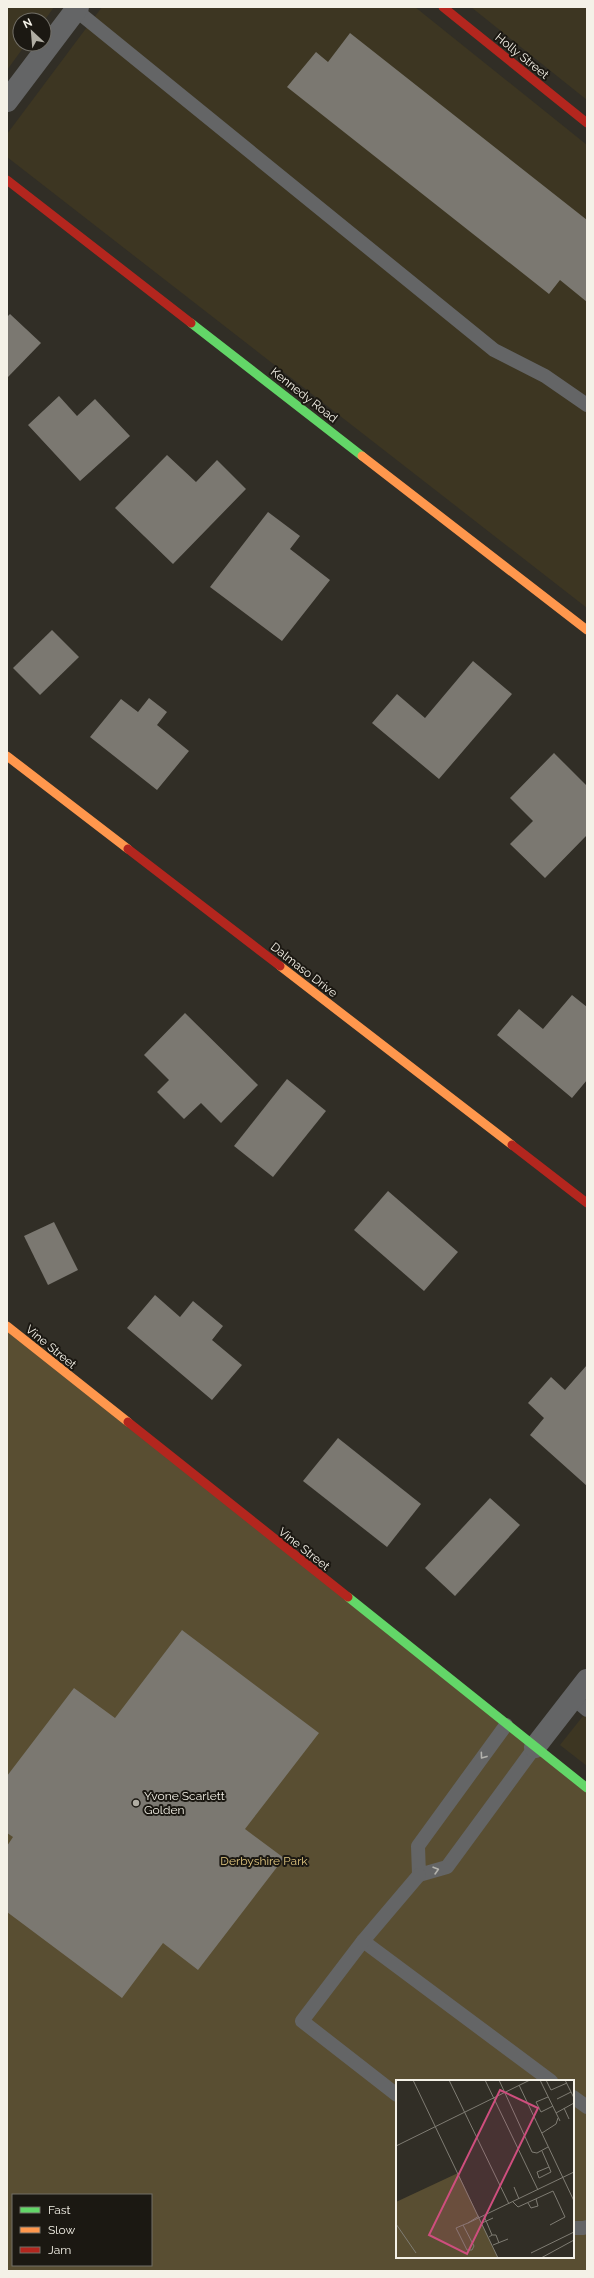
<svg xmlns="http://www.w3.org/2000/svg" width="594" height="2278" font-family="Raleway,sans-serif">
	<rect width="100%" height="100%" fill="#312e26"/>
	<!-- built -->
	<g fill="#3d3622">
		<polygon points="7,7 54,7 44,21 20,20 20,44 26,44 7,70"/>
		<polygon points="102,7 415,7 587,145 587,608 7,157 7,134"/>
		<polygon points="471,7 587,7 587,100"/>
		<polygon points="587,1711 587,1766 560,1745"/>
	</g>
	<!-- green -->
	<path fill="#594e32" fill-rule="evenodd" d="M7,1326L587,1788V2271H7ZM397,2081H573V2257H397ZM13,2195H151V2265H13Z"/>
	<!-- building -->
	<g fill="#7b7871">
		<polygon points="350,33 587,220 587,302 560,280 549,294 287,87 316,52 328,62"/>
		<polygon points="10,314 41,343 7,378 7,317"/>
		<polygon points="59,396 77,416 95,399 130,436 80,481 28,425"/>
		<polygon points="167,455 196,482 217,460 246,489 173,564 115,508"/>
		<polygon points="268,512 300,536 290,549 330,580 282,641 210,587"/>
		<polygon points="52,630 79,657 40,695 13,668"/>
		<polygon points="473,661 512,694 439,779 372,723 397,694 425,718"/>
		<polygon points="149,698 167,712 157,725 189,751 157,790 90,737 121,699 138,712"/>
		<polygon points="554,753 587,786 587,835 545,878 510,844 533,821 510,798"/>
		<polygon points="572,995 587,1007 587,1080 572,1098 497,1035 519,1009 543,1029"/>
		<polygon points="185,1013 258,1085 221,1123 201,1103 184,1119 157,1092 169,1080 144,1055"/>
		<polygon points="287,1079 326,1111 273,1177 234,1146"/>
		<polygon points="388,1191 458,1252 424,1291 354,1230"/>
		<polygon points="54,1222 78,1270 48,1285 24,1236"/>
		<polygon points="155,1295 180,1317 193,1301 223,1326 212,1340 242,1365 212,1400 127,1328"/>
		<polygon points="587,1365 587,1486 530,1435 544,1418 528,1403 551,1377 565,1390"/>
		<polygon points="338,1438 421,1504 387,1547 303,1481"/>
		<polygon points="490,1498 520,1525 455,1596 425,1568"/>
		<polygon points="182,1630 319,1733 245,1829 284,1858 198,1970 163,1943 122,1998 7,1912 7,1846 13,1837 7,1833 7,1776 74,1688 115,1718"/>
	</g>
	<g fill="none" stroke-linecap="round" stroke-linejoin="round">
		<!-- lane -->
		<g stroke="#646566" stroke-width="14">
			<polyline points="72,7 494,350 545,376 587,405"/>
			<polyline points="573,1698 587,1710"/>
			<polyline points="506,1725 418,1846 419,1875 447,1867 535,1747"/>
			<polyline points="363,1941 551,2081"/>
			<polyline points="397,2095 302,2021 363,1941 419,1875"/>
			<polyline points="573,2097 587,2107"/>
			<polyline points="573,2228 583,2228 587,2227"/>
		</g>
		<!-- street -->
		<g stroke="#646566" stroke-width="22">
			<polyline points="7,101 78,7"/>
			<polyline points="535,1747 587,1680"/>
		</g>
		<!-- fast -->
		<g stroke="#63d668" stroke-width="9">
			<polyline points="191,323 362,456"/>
			<polyline points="348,1597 587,1788"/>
		</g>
		<!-- slow -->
		<g stroke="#ff974d" stroke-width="9">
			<polyline points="362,456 587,630"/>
			<polyline points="7,756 128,849"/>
			<polyline points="280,966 512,1145"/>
			<polyline points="7,1326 128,1422"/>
		</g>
		<!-- jam -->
		<g stroke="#b3261e" stroke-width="9">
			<polyline points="443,7 587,123"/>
			<polyline points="7,180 191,323"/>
			<polyline points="128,849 280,966"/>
			<polyline points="512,1145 587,1203"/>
			<polyline points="128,1422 348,1597"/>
		</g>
	</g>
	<!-- one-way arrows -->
	<defs><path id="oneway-chevron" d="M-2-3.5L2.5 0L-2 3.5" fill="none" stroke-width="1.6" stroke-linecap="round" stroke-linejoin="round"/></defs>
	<g stroke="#b3b2ad">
		<use href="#oneway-chevron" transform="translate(483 1756) rotate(126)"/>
		<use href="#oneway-chevron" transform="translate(436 1870) rotate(-16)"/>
	</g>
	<!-- markers -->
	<circle fill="#b0ada3" stroke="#1b1812" stroke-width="1.5" cx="136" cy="1803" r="4"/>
	<g text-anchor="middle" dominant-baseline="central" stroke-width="4" stroke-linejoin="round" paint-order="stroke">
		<!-- street labels -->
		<g font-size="12" fill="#f4f1e7" stroke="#1b1812">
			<text transform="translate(522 56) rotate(39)">Holly Street</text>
			<text transform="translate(304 395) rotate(38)">Kennedy Road</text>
			<text transform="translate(304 970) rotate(38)">Dalmaso Drive</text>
			<text transform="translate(51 1347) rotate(39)">Vine Street</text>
			<text transform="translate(304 1549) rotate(38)">Vine Street</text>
		</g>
		<!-- poi labels -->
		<g font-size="12" fill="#f4f1e7" stroke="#1b1812" text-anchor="start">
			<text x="144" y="1796">Yvone Scarlett<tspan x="144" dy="14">Golden</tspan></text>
		</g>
		<!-- park labels -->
		<g font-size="12" fill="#e0c680" stroke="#1b1812">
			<text x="264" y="1861">Derbyshire Park</text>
		</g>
	</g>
	<!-- overview -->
	<g transform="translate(396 2080)">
		<rect width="178" height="178" fill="#312e26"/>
		<path d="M62,93L102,178H0V122Z" fill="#594e32"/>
		<path fill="none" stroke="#7f7c73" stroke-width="1" d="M17,0L102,178M53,0L113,124M89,0L142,110M103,0L136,72L141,73L152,67M144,0L164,41M150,0L155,10L171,3M169,0L178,18M123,5L178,121M152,17L140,22L145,32L157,26M161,19L175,12M168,28L173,39M160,33L178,23M146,53L160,44L162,38M0,66L134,0M146,71L153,87L155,92L143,98L141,92L153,87M118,107L123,119M117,122L122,127L157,111L169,137L154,145M132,123L135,128L142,126L140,119M83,136L72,143L178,92M88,136L96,155L93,157M86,143L97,138M0,144L20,173M67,145L78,166L76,170H71L60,148L67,145L72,143M96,155H100L103,163M97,165L112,159M135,173L178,152M145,178L178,160"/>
		<path fill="#ce4e7e" fill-opacity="0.15" stroke="#ce4e7e" stroke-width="2" d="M104,10L142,28L71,174L33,155Z"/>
		<rect width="178" height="178" fill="none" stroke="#f4f1e7" stroke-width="2"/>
	</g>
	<!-- border -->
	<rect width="594" height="2278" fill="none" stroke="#f4f1e7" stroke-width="16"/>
	<!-- legend -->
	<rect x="12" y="2194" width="140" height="72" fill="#1b1812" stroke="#726f67"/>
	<rect x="20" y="2207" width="20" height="6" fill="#63d668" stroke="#726f67"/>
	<text x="48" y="2214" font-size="12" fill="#f4f1e7">Fast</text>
	<rect x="20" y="2227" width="20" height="6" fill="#ff974d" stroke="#726f67"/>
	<text x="48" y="2234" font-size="12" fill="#f4f1e7">Slow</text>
	<rect x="20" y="2247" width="20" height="6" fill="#b3261e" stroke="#726f67"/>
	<text x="48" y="2254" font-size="12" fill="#f4f1e7">Jam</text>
	<!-- north arrow -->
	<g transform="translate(32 32) rotate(334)"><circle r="19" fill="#1b1812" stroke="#726f67"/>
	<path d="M0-3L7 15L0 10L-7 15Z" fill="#b0ada3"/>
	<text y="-6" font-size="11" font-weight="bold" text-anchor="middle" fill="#f4f1e7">N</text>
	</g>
</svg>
